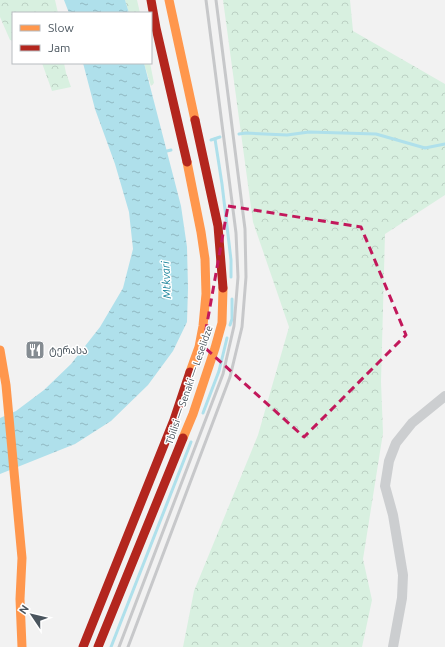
<svg xmlns="http://www.w3.org/2000/svg" width="445" height="647" font-family="Ubuntu,'Noto Sans Georgian',sans-serif">
	<defs>
		<pattern id="forest-crowns" width="20" height="18" patternUnits="userSpaceOnUse"><rect width="20" height="18" fill="#d8f0e0"/><path d="M2 6a3 3 0 1 1 6 0M12 15a3 3 0 1 1 6 0" fill="none" stroke="#bbd0c3"/></pattern>
		<pattern id="water-ripples" width="26" height="14" patternUnits="userSpaceOnUse"><rect width="26" height="14" fill="#afe0eb"/><path d="M2 4q2-2 4 0t4 0M15 11q2-2 4 0t4 0" fill="none" stroke="#90b8c2"/></pattern>
	</defs>
	<rect width="100%" height="100%" fill="#f2f2f2"/>
	<!-- forest -->
	<g fill="url(#forest-crowns)">
		<polygon points="0,0 55,0 58,13 13,13 13,41 10,40 0,17"/>
		<polygon points="125,0 137,0 140,13 129,13"/>
		<polygon points="223,0 350,0 353,31 445,84 445,195 385,234 381,382 383,433 363,559 372,600 362,647 183,647 194,591 258,435 289,327 253,222"/>
		<polygon points="42,63 64,63 66,73 71,87 52,91"/>
		<polygon points="144,63 150,63 154,83 151,86"/>
	</g>
	<!-- water -->
	<g fill="url(#water-ripples)">
		<polygon points="64,0 125,0 129,13 69,13"/>
		<polygon points="83,63 144,63 181,206 187,247 188,288 187,322 173,351 148,385 111,421 75,444 0,474 0,418 16,411 44,390 71,364 100,327 123,288 133,249 129,212 115,164 95,109"/>
	</g>
	<g fill="none" stroke-linecap="round" stroke-linejoin="round">
		<!-- stream -->
		<g stroke="#afe0eb" stroke-width="3">
			<polyline points="239,134 246,133 287,135 309,132 376,134 425,148 445,144"/>
			<polyline points="215,139 222,184 231,260 231,277"/>
			<polyline points="211,140 220,137"/>
			<polyline points="163,152 171,150"/>
			<polyline points="230,325 232,319 232,299"/>
			<polyline points="203,413 219,371 227,338"/>
			<polyline points="111,647 191,442"/>
		</g>
		<!-- street -->
		<polyline stroke="#ccced0" stroke-width="10" points="393,647 402,598 403,575 393,515 385,486 389,461 396,443 412,423 445,396"/>
		<!-- slow -->
		<g stroke="#ff974d" stroke-width="9">
			<polyline points="169,0 195,120"/>
			<polyline points="187,162 201,232 205,259 206,294 203,326 199,347 190,372"/>
			<polyline points="0,350 6,385 22,558 20,599 22,647"/>
			<polyline points="183,438 193,414 215,348 222,323 223,288"/>
		</g>
		<!-- jam -->
		<g stroke="#b3261e" stroke-width="9">
			<polyline points="151,0 156,28 187,162"/>
			<polyline points="195,120 218,226 223,288"/>
			<polyline points="83,647 174,420 190,372"/>
			<polyline points="98,647 183,438"/>
		</g>
		<!-- rail -->
		<g stroke="#c7c8ca" stroke-width="3">
			<polyline points="119,647 223,374 234,326 238,277 236,233 206,0"/>
			<polyline points="128,647 230,377 242,327 246,277 245,229 216,0"/>
		</g>
	</g>
	<!-- marked area -->
	<path fill="none" stroke="#c2185b" stroke-width="3" stroke-dasharray="8 5" stroke-linejoin="round" d="M228,206L361,227L406,335L304,437L203,346Z"/>
	<!-- icons -->
	<defs>
		<g id="restaurant-square" transform="scale(1)"><rect x="-9" y="-9" width="18" height="18" rx="4" fill="#858c92" stroke="#fff"/><path d="M-5-6h1v4h1v-4h1v4h1v-4h1v5L-1.5 .5V6h-2V.5L-5-1ZM5-6V6H3V1.5H1.5Q1.5-4 5-6Z" fill="#fff"/></g>
	</defs>
	<g fill-rule="evenodd">
		<use href="#restaurant-square" x="35" y="350"/>
	</g>
	<g text-anchor="middle" dominant-baseline="central" stroke-width="3" stroke-linejoin="round" paint-order="stroke">
		<!-- poi labels -->
		<g font-size="10" fill="#4a555e" stroke="#fff" text-anchor="start">
			<text x="49" y="350">ტერასა</text>
		</g>
		<!-- street labels -->
		<g font-size="10" fill="#4a555e" stroke="#fff">
			<text transform="translate(189 385) rotate(-71)">Tbilisi — Senaki — Leselidze</text>
		</g>
		<!-- water labels -->
		<g font-size="11" font-style="italic" fill="#148098" stroke="#fff">
			<text transform="translate(166 280) rotate(-93)">Mtkvari</text>
		</g>
	</g>
	<!-- legend -->
	<rect x="12" y="12" width="140" height="52" fill="#ffffff" stroke="#b7bbbf"/>
	<rect x="20" y="25" width="20" height="6" fill="#ff974d" stroke="#b7bbbf"/>
	<text x="48" y="32" font-size="12" fill="#4a555e">Slow</text>
	<rect x="20" y="45" width="20" height="6" fill="#b3261e" stroke="#b7bbbf"/>
	<text x="48" y="52" font-size="12" fill="#4a555e">Jam</text>
	<!-- north arrow -->
	<g transform="translate(32 615) rotate(305)" stroke="#ffffff" stroke-width="3" paint-order="stroke">
	<path d="M0-3L7 15L0 10L-7 15Z" fill="#4a555e"/>
	<text y="-6" font-size="11" font-weight="bold" text-anchor="middle" fill="#4a555e">N</text>
	</g>
</svg>
